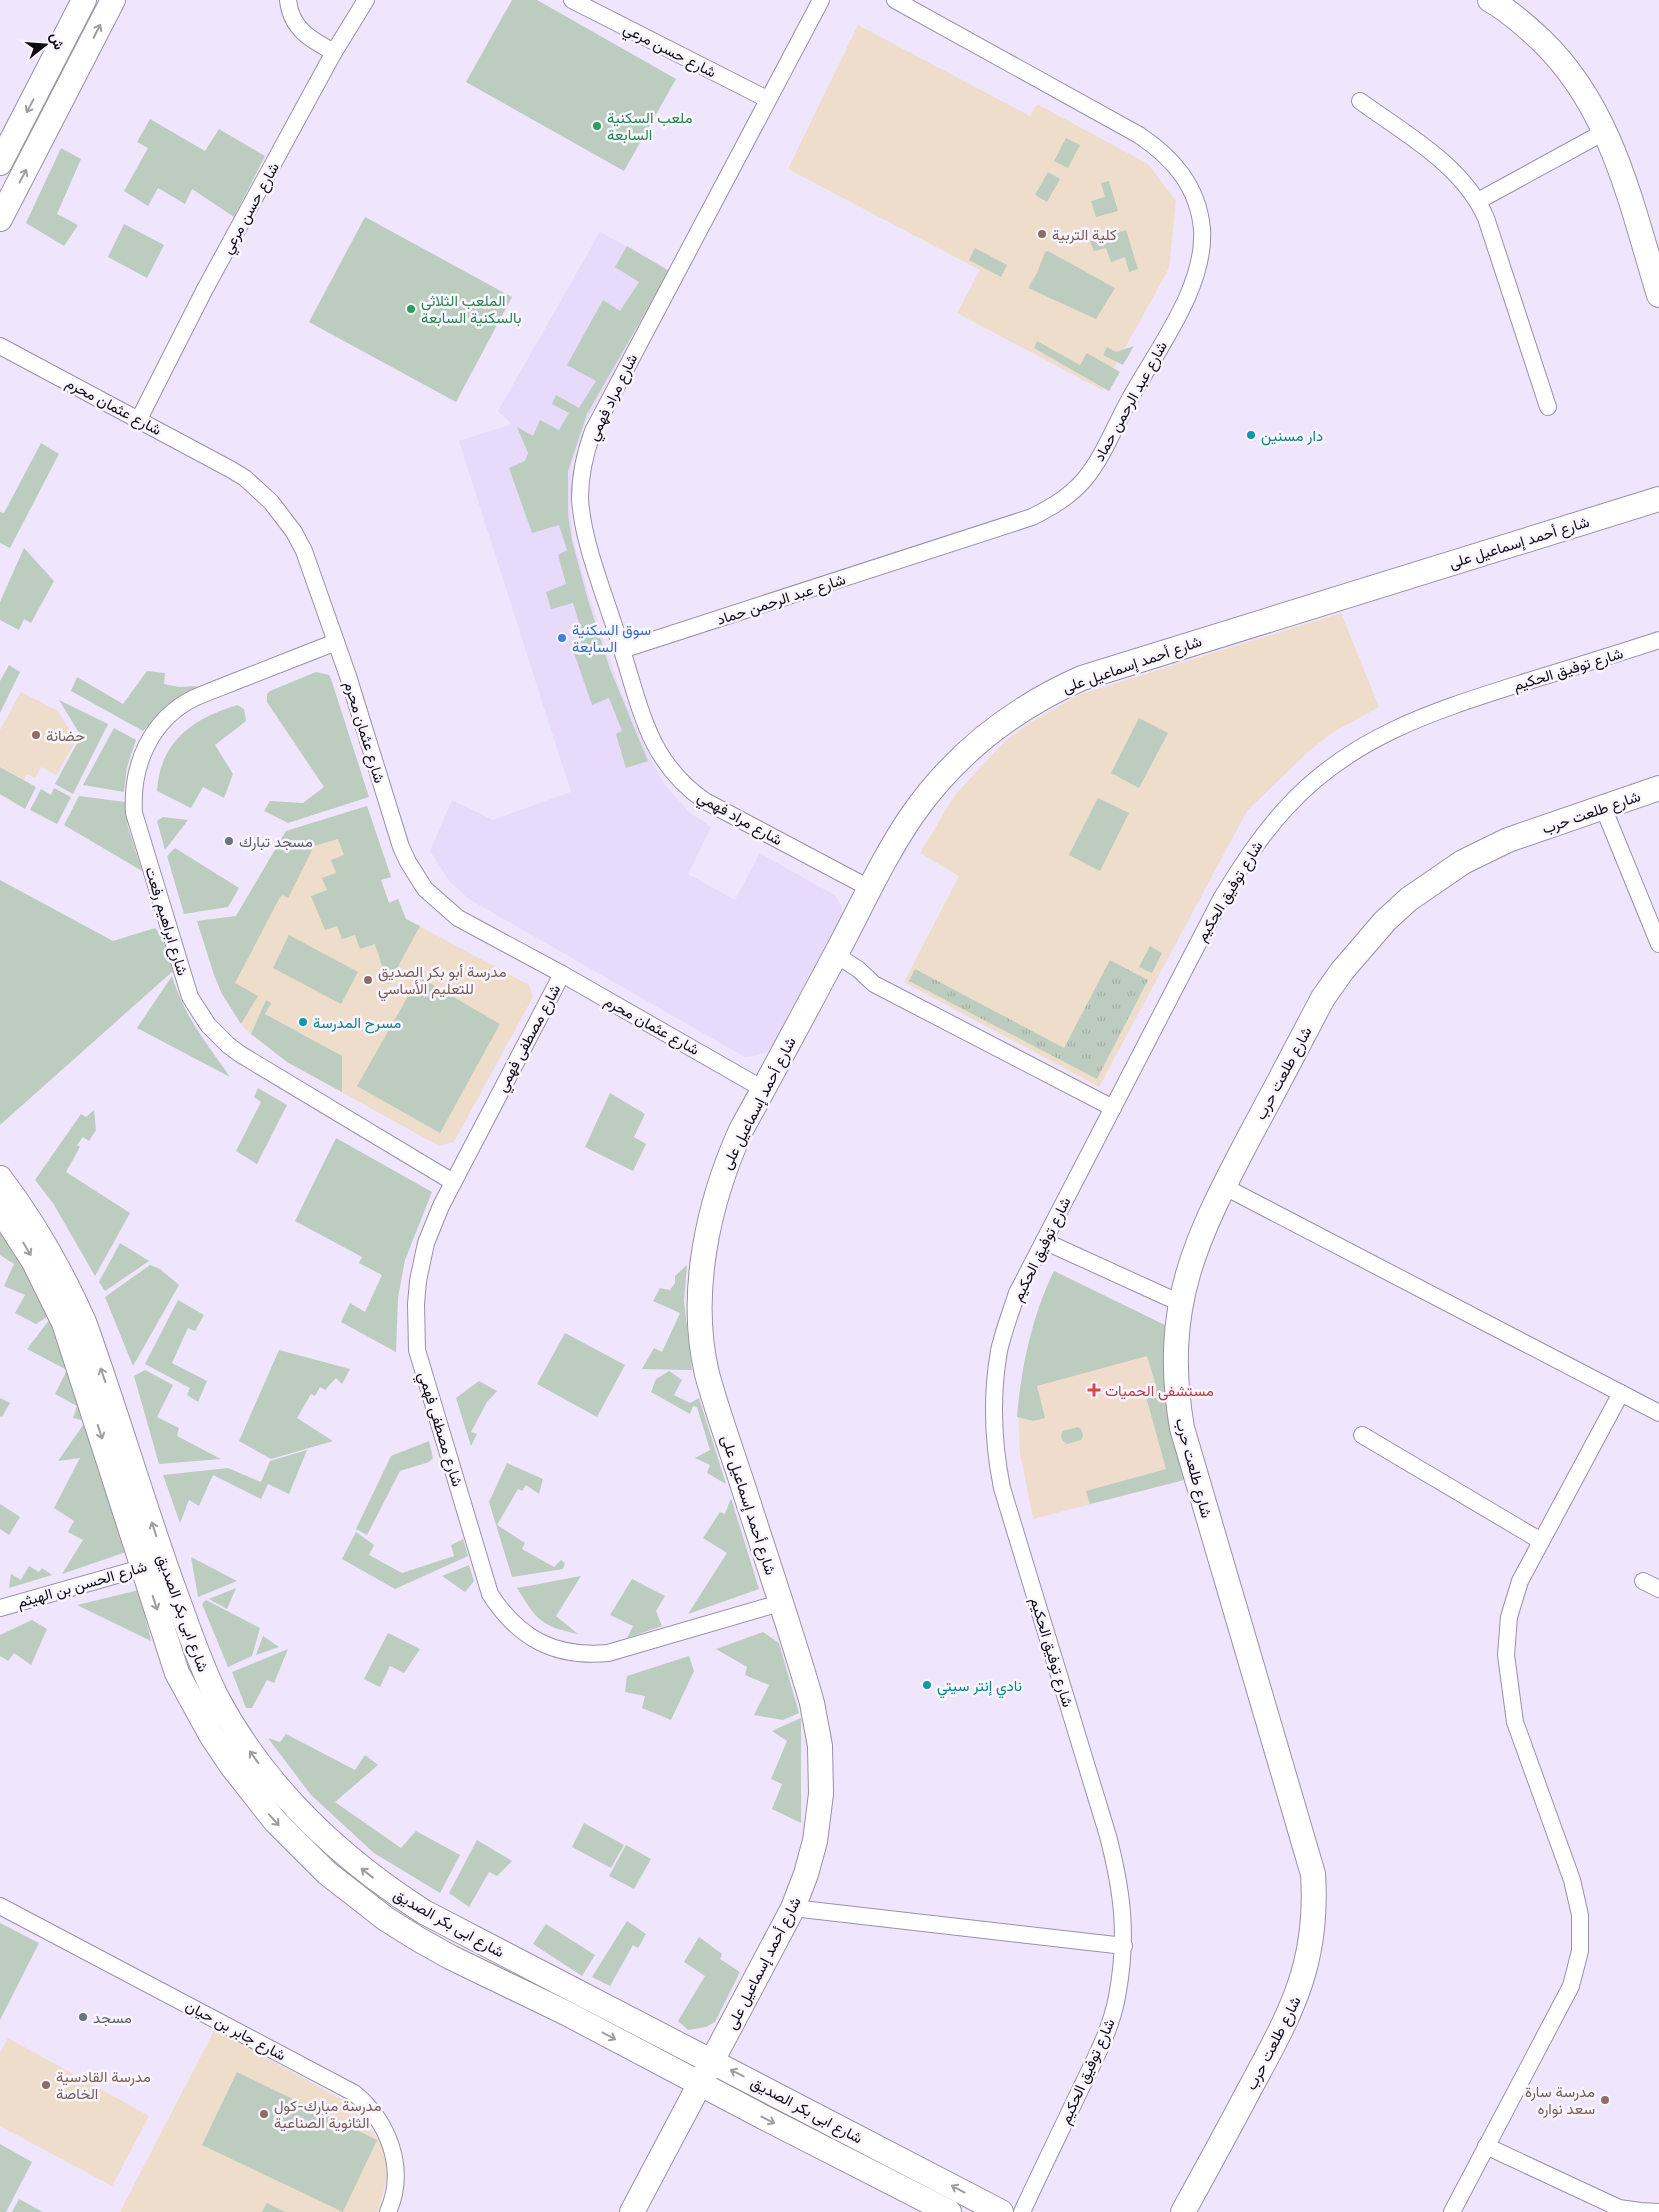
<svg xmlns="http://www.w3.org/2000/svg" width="1659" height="2212" font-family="'Space Grotesk',Vazirmatn,sans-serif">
	<defs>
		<pattern id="grass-tufts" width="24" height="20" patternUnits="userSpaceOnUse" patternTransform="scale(1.25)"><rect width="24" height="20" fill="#bccdbf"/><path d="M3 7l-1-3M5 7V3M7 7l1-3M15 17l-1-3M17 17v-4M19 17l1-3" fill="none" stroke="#a0afa3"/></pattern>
	</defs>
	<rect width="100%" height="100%" fill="#efe5fd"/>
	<!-- built -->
	<polygon fill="#e7dafa" points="600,232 671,271 586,421 572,464 570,511 573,539 587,589 619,687 653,764 665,785 689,812 711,827 688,874 735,900 760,853 836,896 842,907 841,921 774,1044 766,1052 755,1056 745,1057 469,899 450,882 430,851 452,800 493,820 571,792 459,441 512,424 498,411"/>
	<!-- education -->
	<g fill="#eeddcb">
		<polygon points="858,25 1030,116 1037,104 1148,164 1176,201 1169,268 1102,390 957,313 980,270 788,169"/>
		<polygon points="1341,613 1379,707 1332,733 1309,751 1247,811 1099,1087 904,982 959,876 920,853 955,795 1005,741 1031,722 1079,695"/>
		<polygon points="21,692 58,711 76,741 56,775 41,767 35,778 27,774 24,780 0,766 0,730"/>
		<polygon points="367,806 391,877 381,880 389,903 398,899 406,919 529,985 533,997 454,1142 439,1146 287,1062 244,1028 220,990 197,921 236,916 286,831"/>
		<polygon points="215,2029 348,2103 367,2124 383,2146 388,2174 378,2212 120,2212"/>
		<polygon points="8,2038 149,2116 112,2186 0,2126 0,2053"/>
	</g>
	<!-- medical -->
	<polygon fill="#f0dccd" points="1054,1271 1171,1328 1169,1410 1176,1451 1184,1480 1033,1519 1020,1453 1018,1407 1032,1335 1040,1304"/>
	<!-- grass -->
	<polygon fill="url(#grass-tufts)" points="1110,960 1148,980 1097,1079 909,981 915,969 1064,1048"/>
	<!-- green -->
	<g fill="#bccdbf">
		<polygon points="512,0 537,0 676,79 624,171 466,82"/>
		<polygon points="150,119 205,151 219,129 265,156 234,217 192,189 185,204 158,188 148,206 124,191 148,148 137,142"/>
		<polygon points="1066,138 1080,145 1068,168 1054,161"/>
		<polygon points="61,148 81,159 57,214 78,225 64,246 26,223"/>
		<polygon points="1048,172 1060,179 1047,202 1035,195"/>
		<polygon points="1109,181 1118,211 1096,217 1091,201 1105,197 1101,183"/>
		<polygon points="365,217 512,297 456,402 309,322"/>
		<polygon points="124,224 164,245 147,278 108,257"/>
		<polygon points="1126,230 1138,269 1129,272 1125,257 1111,262 1106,248 1094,251 1090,241"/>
		<polygon points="627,246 669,271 587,414 568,471 568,514 572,541 588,600 610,669 648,761 626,768 616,734 622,731 609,698 592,705 571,644 583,637 573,603 551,609 546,592 566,584 558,555 567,550 559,525 532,533 509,468 525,461 528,453 517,427 533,436 540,420 559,430 569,413 552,404 556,395 579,408 596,381 567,365 603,300 620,311 639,282 615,267"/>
		<polygon points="975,248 1007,265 1001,277 969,260"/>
		<polygon points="1048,251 1115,288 1096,319 1028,288 1037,273 1045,252"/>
		<polygon points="1037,341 1080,365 1087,353 1120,372 1109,391 1034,348"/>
		<polygon points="1134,346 1123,365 1103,355 1107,347 1116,352"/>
		<polygon points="41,443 59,454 10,548 0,543 0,512 4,513"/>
		<polygon points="24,548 54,581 31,623 24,619 19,630 0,620 0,602"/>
		<polygon points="9,665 20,672 0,713 0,681"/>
		<polygon points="147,671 165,673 164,684 179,687 197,686 162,712 143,731 71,691 77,677 123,704"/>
		<polygon points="316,672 329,675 331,679 369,797 288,823 264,811 270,801 303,803 324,787 267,702 267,694 270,691"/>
		<polygon points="59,700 108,724 73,794 55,784 81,736"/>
		<path d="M237,705L244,709L246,721L215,745L233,774L224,798L203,787L191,808L157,791C160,742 192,719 237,705Z"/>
		<polygon points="1139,718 1168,733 1139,788 1111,773"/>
		<polygon points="114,728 136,740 127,767 124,792 83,785"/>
		<polygon points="0,767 36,787 25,809 0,794"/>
		<polygon points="54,788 71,797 57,824 30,810 41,789 51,795"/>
		<polygon points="79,796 125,802 128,827 142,871 64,825"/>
		<polygon points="1098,798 1129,813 1100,871 1069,855"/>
		<polygon points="367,806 391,877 381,880 389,903 398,899 406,919 420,926 388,985 375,944 360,949 355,935 342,939 337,926 325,930 311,896 327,890 322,878 336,873 331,860 344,855 338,839 314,846 288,898 283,895 279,899 235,983 258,996 241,1024 222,994 214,975 197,921 236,916 286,831"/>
		<polygon points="163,817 188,820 165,850 157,821"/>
		<polygon points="175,848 239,888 228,907 184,914 167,856"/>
		<polygon points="0,880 113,941 155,928 161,935 173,971 0,1125"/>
		<polygon points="289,935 358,972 341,1004 273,968"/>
		<polygon points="1150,946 1162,953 1152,973 1139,967"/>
		<path d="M172,976C185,1018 206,1042 230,1077L137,1028Z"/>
		<polygon points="419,977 500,1024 440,1133 357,1086"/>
		<polygon points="266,1000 271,1003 265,1014 342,1056 342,1092 287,1062 251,1034"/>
		<polygon points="258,1088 287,1105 257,1164 236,1151 261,1102 254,1097"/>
		<polygon points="610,1093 645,1114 634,1137 646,1144 633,1171 585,1147"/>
		<polygon points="94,1110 96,1130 89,1141 83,1137 77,1145 80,1147 66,1172 130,1213 95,1276 53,1203 35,1180 81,1114 86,1117"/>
		<polygon points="336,1138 432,1192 405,1260 398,1297 396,1352 341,1322 350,1303 365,1312 382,1275 359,1263 362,1257 295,1221"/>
		<polygon points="0,1227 51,1314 36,1324 15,1313 25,1295 4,1286 14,1264 0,1255"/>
		<polygon points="120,1243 149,1261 105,1291 99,1282"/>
		<polygon points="150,1265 160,1269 179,1285 133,1366 105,1297"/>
		<polygon points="687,1265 684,1301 692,1370 642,1369 654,1348 662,1352 680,1313 653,1301 660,1288 670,1290 675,1283 675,1276"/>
		<path d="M1054,1271L1171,1328L1169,1410L1176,1451L1184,1480L1090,1504L1086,1491L1166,1469L1145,1393L1157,1389L1147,1356L1037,1386L1045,1418L1033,1421L1017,1417C1021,1369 1032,1315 1054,1271Z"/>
		<polygon points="178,1300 204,1315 195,1331 188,1328 172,1363 207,1381 198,1402 187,1395 190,1388 145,1364"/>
		<polygon points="50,1319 87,1410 81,1420 73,1418 77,1406 55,1394 67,1370 27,1349"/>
		<polygon points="565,1333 625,1365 597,1417 537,1384"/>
		<polygon points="279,1350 350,1369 342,1384 336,1378 325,1390 320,1387 315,1396 311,1394 297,1418 333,1441 271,1459 239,1441"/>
		<polygon points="145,1370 173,1385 157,1417 179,1428 177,1436 221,1459 159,1464 134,1376"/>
		<polygon points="669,1371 682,1380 674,1395 690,1403 699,1398 726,1484 707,1473 710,1465 695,1458 710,1450 697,1407 693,1406 690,1414 651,1392 656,1379"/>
		<polygon points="479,1381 497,1391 487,1402 471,1432 477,1434 471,1446 456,1398"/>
		<polygon points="0,1398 10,1403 2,1417 0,1416"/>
		<polygon points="88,1418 126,1552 62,1574 83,1540 68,1532 74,1521 54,1508 80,1458 58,1461"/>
		<polygon points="1078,1427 1081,1429 1083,1436 1081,1440 1067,1444 1063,1441 1061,1436 1063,1431"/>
		<polygon points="429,1441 433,1458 429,1462 400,1471 367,1535 356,1529 391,1456"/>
		<polygon points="307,1450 289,1494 268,1484 261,1499 213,1475 199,1506 189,1500 180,1523 163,1475 228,1468 261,1482 270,1461"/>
		<polygon points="507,1463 543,1479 539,1494 526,1485 522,1491 518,1489 497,1525 525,1543 522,1549 554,1567 561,1560 565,1563 563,1569 512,1577 489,1502"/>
		<polygon points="731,1498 759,1589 688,1614 727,1553 703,1538 720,1512 725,1514"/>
		<polygon points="0,1504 20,1517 9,1535 0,1529"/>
		<polygon points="356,1532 374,1545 369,1555 402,1573 454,1556 451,1545 463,1539 468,1556 395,1589 342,1559"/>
		<polygon points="191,1557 237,1581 198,1597"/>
		<polygon points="469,1565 474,1581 465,1592 442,1576"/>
		<polygon points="29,1566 39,1572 42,1568 52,1575 9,1588 11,1574 21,1580"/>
		<path d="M581,1576L556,1616L578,1634C540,1626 537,1620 517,1588Z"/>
		<polygon points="632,1579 665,1596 656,1611 662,1626 627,1638 633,1626 610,1615"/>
		<polygon points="236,1588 227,1609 209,1599"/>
		<polygon points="139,1590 151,1641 77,1605"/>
		<polygon points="206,1600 260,1628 252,1656 228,1667 202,1604"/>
		<polygon points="32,1620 47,1629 31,1665 14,1653 8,1661 0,1656 0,1635"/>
		<polygon points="763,1632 779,1643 799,1713 783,1720 754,1715 769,1685 745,1675 747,1667 716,1649"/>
		<polygon points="388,1633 420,1649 404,1673 390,1666 380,1687 364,1679"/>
		<polygon points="263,1636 279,1647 256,1655"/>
		<polygon points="288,1649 274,1683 267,1680 252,1708 246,1708 232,1672"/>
		<polygon points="689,1656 694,1671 671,1720 642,1708 645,1696 625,1692 627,1676"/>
		<polygon points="801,1718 801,1823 772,1809 782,1784 771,1779 787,1741 772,1731"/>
		<polygon points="286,1734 355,1770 365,1755 378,1765 335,1802 401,1848 416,1831 460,1855 440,1893 374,1853 311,1795 268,1738 280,1742"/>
		<polygon points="584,1823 624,1845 611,1868 572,1847"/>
		<polygon points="477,1840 512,1861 497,1876 489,1872 469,1907 449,1893"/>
		<polygon points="626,1845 651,1859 634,1889 609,1876"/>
		<polygon points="627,1921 646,1934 638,1948 633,1945 610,1986 592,1977"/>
		<polygon points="0,1923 39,1943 0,2020"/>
		<polygon points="546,1924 595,1955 582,1976 533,1944"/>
		<polygon points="699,1937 722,1954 720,1959 740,1972 715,2022 706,2027 688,2030 678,2021 705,1976 684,1962"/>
		<polygon points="237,2072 377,2140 343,2212 202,2145"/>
		<polygon points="0,2144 32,2162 6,2212 0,2212"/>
		<polygon points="19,2199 43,2212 12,2212"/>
		<polygon points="267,2203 285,2212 262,2212"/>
	</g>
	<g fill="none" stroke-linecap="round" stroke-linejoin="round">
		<!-- street casing -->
		<g stroke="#9a90a7" stroke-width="18">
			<g id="street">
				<path d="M288,0C291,29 311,40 334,52"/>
				<polyline points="572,0 767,99"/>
				<path d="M821,0L593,431C585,453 580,475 580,498C582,542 606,598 619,641C631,676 640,720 659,752C671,772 686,788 705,801L871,889"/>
				<path d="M1360,101C1405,134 1463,165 1486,218L1548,407"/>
				<polyline points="1478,201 1606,131"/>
				<polyline points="0,346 230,469 245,478 271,502 294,532 304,551 348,676 401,847 408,862 425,889 458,918 562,974 763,1089"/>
				<polyline points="139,419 205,289 334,52 366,0"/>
				<path d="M336,642C305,654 275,666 244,678C227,685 210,691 194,698C150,720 131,766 134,813L190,997L208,1025L228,1045L240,1054L453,1182"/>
				<path d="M622,650L1032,517C1052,507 1069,497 1084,480C1103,457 1113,430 1127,404C1154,353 1206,289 1202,229C1198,186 1173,158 1139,135L895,0"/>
				<polyline points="1603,807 1659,944"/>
				<polyline points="836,955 858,969 874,984 1113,1108"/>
				<path d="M562,974L441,1206L426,1243L418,1281L416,1304L417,1350L490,1594C518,1638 555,1658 608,1653L780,1603"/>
				<polyline points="1223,1186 1659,1413"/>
				<polyline points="1044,1241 1180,1303"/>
				<polyline points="1362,1435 1541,1541"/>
				<polyline points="1643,1581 1659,1589"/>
				<polyline points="0,1608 152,1565"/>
				<path d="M0,1906L354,2093C389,2122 407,2169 388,2212"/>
				<polyline points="793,1908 1124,1946"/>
				<polyline points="1486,2146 1619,2208 1640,2211 1659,2212"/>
				<path d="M1022,2212C1041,2171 1061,2130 1081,2088C1095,2059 1111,2029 1117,1997C1128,1937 1123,1894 1108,1836L1002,1488C993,1443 991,1397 999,1351C1003,1332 1011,1312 1017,1293L1221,899C1241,866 1261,835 1287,807C1352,736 1434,711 1522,683C1567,669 1613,655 1659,640"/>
				<polyline points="1452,2212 1571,1986 1580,1951 1580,1915 1572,1880 1515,1722 1506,1655 1509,1617 1520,1581 1621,1393"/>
			</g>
		</g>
		<!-- secondary casing -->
		<g stroke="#9a90a7" stroke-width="26">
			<g id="secondary">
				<path d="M1490,0C1508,10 1525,25 1541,40C1612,108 1631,204 1659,295"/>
				<polyline points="0,163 84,0"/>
				<polyline points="0,219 113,0"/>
				<path d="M0,1178C34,1223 61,1270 84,1322C115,1408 141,1497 172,1584C186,1621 198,1660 216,1696C264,1787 338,1857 424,1912L1001,2212"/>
				<polyline points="0,1209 34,1262 64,1323 177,1673 211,1735 231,1765 275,1821 327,1873 386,1919 418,1939 450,1957 566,2013 763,2117 949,2212"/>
				<path d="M632,2212L793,1908L806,1874L815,1841L821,1794L820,1746L812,1703C791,1630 766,1558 743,1486C731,1449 717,1411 707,1374C688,1294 708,1203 741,1130C774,1070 806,1010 838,950C862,905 884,856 913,814C956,753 1014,708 1082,678L1659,499"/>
				<path d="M1183,2212C1205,2172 1227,2132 1248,2092C1290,2014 1319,1966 1313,1874L1182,1428C1161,1305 1196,1238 1252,1132C1276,1088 1299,1043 1323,998L1342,971L1385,921L1409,899L1463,862L1508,840L1659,788"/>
			</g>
		</g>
		<!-- street -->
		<use href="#street" stroke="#fff" stroke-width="16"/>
		<!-- secondary -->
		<use href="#secondary" stroke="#fff" stroke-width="24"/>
	</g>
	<!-- one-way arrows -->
	<defs><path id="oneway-shaft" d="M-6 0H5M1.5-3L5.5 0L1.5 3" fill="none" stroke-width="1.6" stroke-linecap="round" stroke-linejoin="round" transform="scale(1.25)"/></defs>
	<g stroke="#9f9da1">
		<use href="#oneway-shaft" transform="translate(97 31) rotate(-63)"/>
		<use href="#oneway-shaft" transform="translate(30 106) rotate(118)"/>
		<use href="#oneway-shaft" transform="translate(23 176) rotate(-62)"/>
		<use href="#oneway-shaft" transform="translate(27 1249) rotate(59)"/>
		<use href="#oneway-shaft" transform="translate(103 1375) rotate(-109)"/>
		<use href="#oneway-shaft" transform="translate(100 1432) rotate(72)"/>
		<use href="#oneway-shaft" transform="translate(154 1529) rotate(-108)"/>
		<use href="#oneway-shaft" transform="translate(155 1603) rotate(72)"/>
		<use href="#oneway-shaft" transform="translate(254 1757) rotate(-126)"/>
		<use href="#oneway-shaft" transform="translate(274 1820) rotate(48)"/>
		<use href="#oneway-shaft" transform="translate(367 1873) rotate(-142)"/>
		<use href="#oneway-shaft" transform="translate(609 2036) rotate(28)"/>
		<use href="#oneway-shaft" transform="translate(737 2073) rotate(-153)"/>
		<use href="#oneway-shaft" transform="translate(768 2120) rotate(27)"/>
		<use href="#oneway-shaft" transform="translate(958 2189) rotate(-152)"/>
	</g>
	<!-- markers -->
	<g fill="#2e9e5b" stroke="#f9f5ff" stroke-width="2">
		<circle cx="597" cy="126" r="5"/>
		<circle cx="411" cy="309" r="5"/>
	</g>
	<g fill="#8d6e63" stroke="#f9f5ff" stroke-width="2">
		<circle cx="1042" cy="234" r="5"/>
		<circle cx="36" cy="735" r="5"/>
		<circle cx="368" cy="980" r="5"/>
		<circle cx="46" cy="2085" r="5"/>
		<circle cx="1605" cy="2100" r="5"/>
		<circle cx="264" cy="2114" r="5"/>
	</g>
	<g fill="#0f9aa8" stroke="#f9f5ff" stroke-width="2">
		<circle cx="1251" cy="435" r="5"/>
		<circle cx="303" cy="1022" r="5"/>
		<circle cx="927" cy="1685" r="5"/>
	</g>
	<circle fill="#3f7fe0" stroke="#f9f5ff" stroke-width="2" cx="562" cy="638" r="5"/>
	<g fill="#6b7280" stroke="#f9f5ff" stroke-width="2">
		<circle cx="229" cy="841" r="5"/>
		<circle cx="83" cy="2017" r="5"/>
	</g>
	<path fill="#e0444e" stroke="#f9f5ff" stroke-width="2" d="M1091.5 1382.5h5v5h5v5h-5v5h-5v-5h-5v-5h5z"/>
	<g text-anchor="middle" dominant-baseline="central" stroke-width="5" stroke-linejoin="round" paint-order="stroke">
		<!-- street labels -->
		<g font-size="15" fill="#0e0b13" stroke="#f9f5ff">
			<text transform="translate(670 50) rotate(27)">شارع حسن مرعي</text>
			<text transform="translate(250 208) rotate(-61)">شارع حسن مرعي</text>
			<text transform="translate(612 397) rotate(-64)">شارع مراد فهمي</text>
			<text transform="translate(1130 401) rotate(-61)">شارع عبد الرحمن حماد</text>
			<text transform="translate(114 406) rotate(28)">شارع عثمان محرم</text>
			<text transform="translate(1519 542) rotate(-17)">شارع أحمد إسماعيل على</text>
			<text transform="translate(781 599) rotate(-18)">شارع عبد الرحمن حماد</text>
			<text transform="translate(1132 664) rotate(-19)">شارع أحمد إسماعيل على</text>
			<text transform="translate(1568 669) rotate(-17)">شارع توفيق الحكيم</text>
			<text transform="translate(365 732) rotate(73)">شارع عثمان محرم</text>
			<text transform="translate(1591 812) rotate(-19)">شارع طلعت حرب</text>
			<text transform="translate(740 818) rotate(29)">شارع مراد فهمي</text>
			<text transform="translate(1229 891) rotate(-59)">شارع توفيق الحكيم</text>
			<text transform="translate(167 921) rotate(73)">شارع ابراهيم رفعت</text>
			<text transform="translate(652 1025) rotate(29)">شارع عثمان محرم</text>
			<text transform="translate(528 1038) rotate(-62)">شارع مصطفى فهمي</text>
			<text transform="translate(1283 1073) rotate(-62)">شارع طلعت حرب</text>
			<text transform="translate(758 1103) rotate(-63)">شارع أحمد إسماعيل على</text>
			<text transform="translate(1041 1249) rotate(-64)">شارع توفيق الحكيم</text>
			<text transform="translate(441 1429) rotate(73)">شارع مصطفى فهمي</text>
			<text transform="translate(1194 1468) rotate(75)">شارع طلعت حرب</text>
			<text transform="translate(749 1505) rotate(72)">شارع أحمد إسماعيل على</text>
			<text transform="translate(82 1584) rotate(-16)">شارع الحسن بن الهيثم</text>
			<text transform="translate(183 1613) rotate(70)">شارع ابى بكر الصديق</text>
			<text transform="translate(1052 1652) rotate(73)">شارع توفيق الحكيم</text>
			<text transform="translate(449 1923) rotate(29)">شارع ابى بكر الصديق</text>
			<text transform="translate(763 1963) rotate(-63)">شارع أحمد إسماعيل على</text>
			<text transform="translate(236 2030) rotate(28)">شارع جابر بن حيان</text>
			<text transform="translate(1273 2043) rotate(-63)">شارع طلعت حرب</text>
			<text transform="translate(1087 2071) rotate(-66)">شارع توفيق الحكيم</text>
			<text transform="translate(807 2110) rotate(28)">شارع ابى بكر الصديق</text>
		</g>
		<!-- leisure labels -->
		<g font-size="15" fill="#27864d" stroke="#f9f5ff" text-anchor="start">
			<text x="607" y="117">ملعب السكنية<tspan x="607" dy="17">السابعة</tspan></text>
			<text x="421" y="300">الملعب الثلاثي<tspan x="421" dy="17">بالسكنية السابعة</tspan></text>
		</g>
		<!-- education labels -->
		<g font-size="15" fill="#785e54" stroke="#f9f5ff" text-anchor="start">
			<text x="1052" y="234">كلية التربية</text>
			<text x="46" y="735">حضانة</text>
			<text x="378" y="971">مدرسة أبو بكر الصديق<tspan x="378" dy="17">للتعليم الأساسي</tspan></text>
			<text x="56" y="2076">مدرسة القادسية<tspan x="56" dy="17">الخاصة</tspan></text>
			<text x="1595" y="2091" text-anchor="end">مدرسة سارة<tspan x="1595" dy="17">سعد نواره</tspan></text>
			<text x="274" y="2105">مدرسة مبارك-كول<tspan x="274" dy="17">الثانوية الصناعية</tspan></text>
		</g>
		<!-- culture labels -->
		<g font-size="15" fill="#0d838f" stroke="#f9f5ff" text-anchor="start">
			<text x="1261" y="435">دار مسنين</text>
			<text x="313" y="1022">مسرح المدرسة</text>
			<text x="937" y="1685">نادي إنتر سيتي</text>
		</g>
		<!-- shop labels -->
		<g font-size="15" fill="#366cbe" stroke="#f9f5ff" text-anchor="start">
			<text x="572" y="629">سوق السكنية<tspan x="572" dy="17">السابعة</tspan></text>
		</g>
		<!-- worship labels -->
		<g font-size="15" fill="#5b616d" stroke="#f9f5ff" text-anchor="start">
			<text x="239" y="841">مسجد تبارك</text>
			<text x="93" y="2017">مسجد</text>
		</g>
		<!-- health labels -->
		<g font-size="15" fill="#be3a42" stroke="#f9f5ff" text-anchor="start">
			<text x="1105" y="1390">مستشفى الحميات</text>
		</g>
	</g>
	<!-- north arrow -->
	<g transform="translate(45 45) rotate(73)" stroke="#f9f5ff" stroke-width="4" paint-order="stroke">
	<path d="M0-4L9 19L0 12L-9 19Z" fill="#0e0b13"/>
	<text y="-8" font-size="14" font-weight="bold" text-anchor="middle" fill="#0e0b13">ش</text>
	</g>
</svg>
